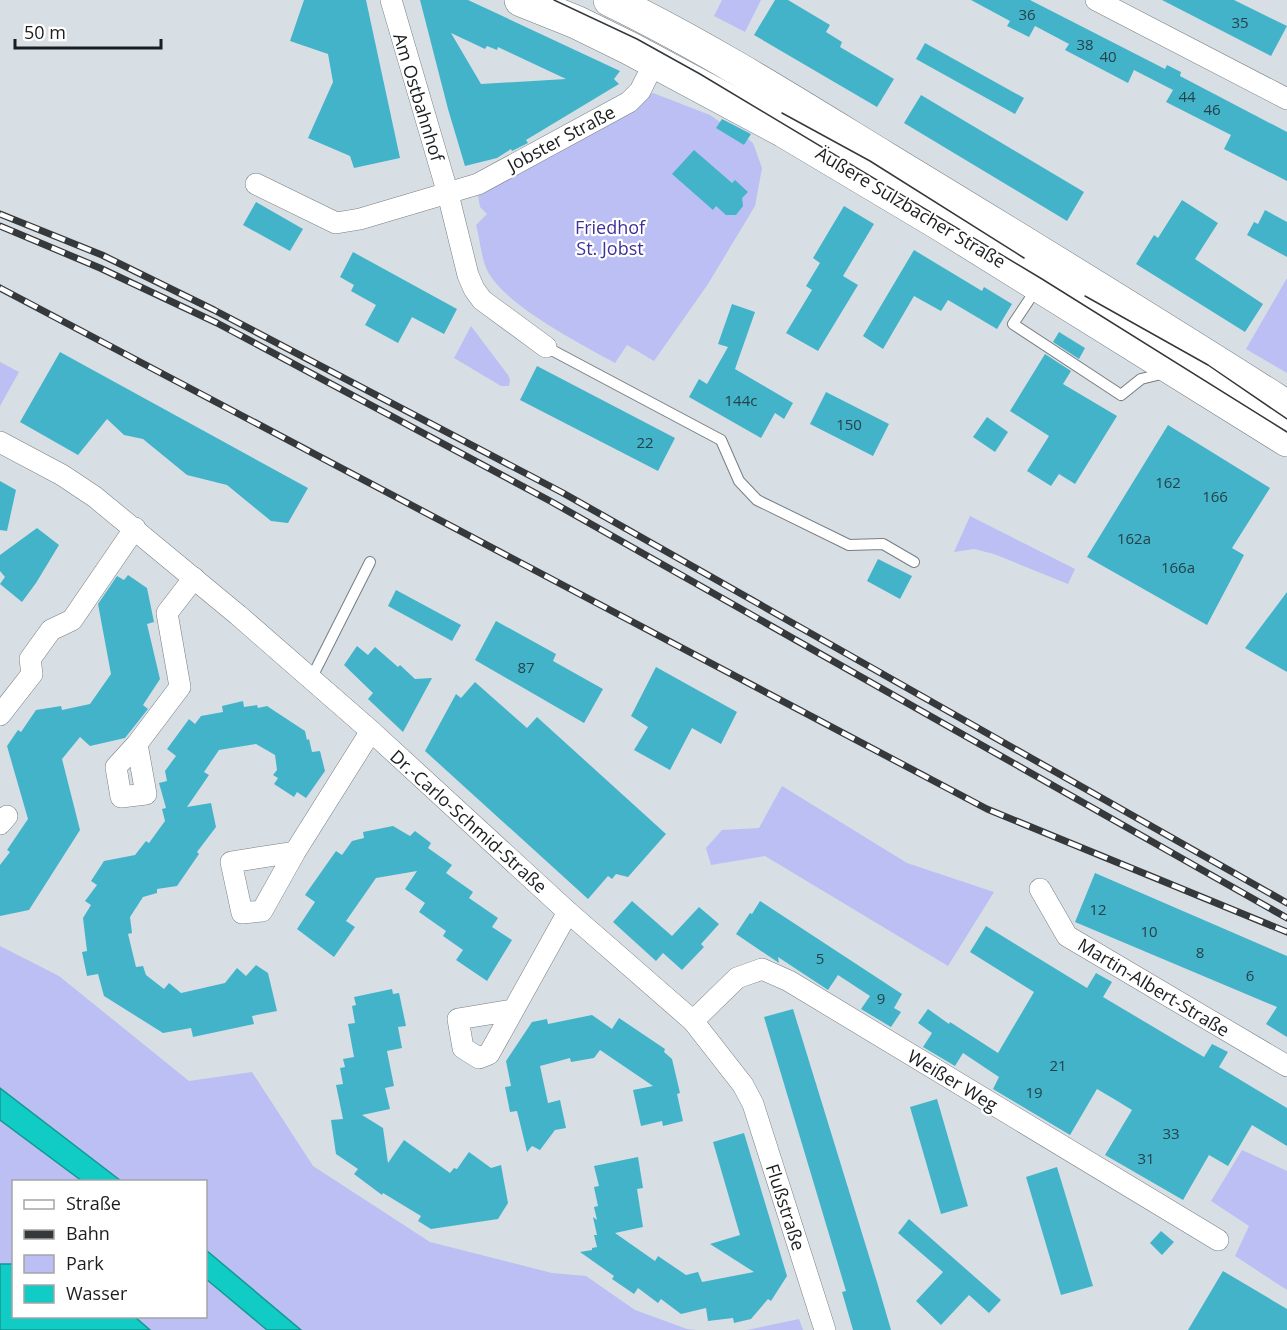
<svg xmlns="http://www.w3.org/2000/svg" width="1287" height="1330" font-family="'Open Sans',sans-serif">
	<rect width="100%" height="100%" fill="#d7dfe5"/>
	<!-- green -->
	<g fill="#bbbff3">
		<polygon points="722,0 761,0 745,32 714,16"/>
		<path d="M653,93L710,115L720,122L744,145L748,139L753,143L762,168L755,206L708,284L654,361L627,345L615,363C580,343 505,306 487,270C481,257 480,239 476,225L487,214L480,207L478,195L521,166Z"/>
		<polygon points="1287,278 1287,373 1246,349"/>
		<polygon points="471,326 508,375 510,380 509,386 501,386 454,358"/>
		<polygon points="0,362 19,372 0,406"/>
		<polygon points="970,516 1075,569 1068,584 994,554 974,549 954,552"/>
		<polygon points="782,786 907,863 994,892 948,966 765,856 711,865 706,848 722,830 759,828"/>
		<polygon points="0,946 59,976 189,1081 252,1072 313,1166 430,1242 552,1273 586,1276 635,1310 687,1329 697,1330 301,1330 206,1250 206,1182 121,1181 0,1088"/>
		<polygon points="0,1120 82,1181 14,1182 13,1264 0,1264"/>
		<polygon points="1242,1150 1287,1171 1287,1290 1235,1256 1249,1226 1211,1201"/>
		<polygon points="206,1279 267,1330 150,1330 135,1317 206,1316"/>
		<polygon points="799,1319 803,1330 747,1330"/>
	</g>
	<!-- water -->
	<g fill="#10ccc5" stroke="#139893" stroke-width="1.5">
		<polygon points="0,1088 121,1181 82,1181 0,1120"/>
		<polygon points="206,1250 301,1330 267,1330 206,1279"/>
		<polygon points="0,1264 13,1264 14,1316 135,1317 150,1330 0,1330"/>
	</g>
	<!-- building -->
	<g fill="#43b3c9" fill-rule="evenodd">
		<polygon points="304,0 366,0 400,158 354,168 350,156 308,138 333,82 328,54 290,41"/>
		<path d="M420,0H468L620,71L614,79L619,84L526,140L528,143L512,151L511,149L497,158L465,166L448,109ZM451,33L485,49L487,46L497,50L498,47L566,79L481,84Z"/>
		<polygon points="775,0 788,0 830,25 826,32 842,42 840,47 894,79 877,107 754,35"/>
		<polygon points="971,0 1030,0 1165,69 1167,65 1181,72 1180,76 1287,132 1287,181 1224,149 1231,135 1166,102 1173,90 1134,70 1128,83 1065,50 1069,44 1035,26 1029,37 1007,26 1010,21"/>
		<polygon points="1162,0 1234,0 1287,26 1271,56"/>
		<polygon points="925,43 1024,98 1015,114 916,59"/>
		<polygon points="921,95 1084,192 1067,221 904,123"/>
		<polygon points="722,119 751,134 744,145 716,128"/>
		<polygon points="694,150 732,183 735,180 748,192 742,198 743,206 736,215 726,215 716,206 713,210 672,174"/>
		<polygon points="1182,200 1218,223 1195,259 1263,304 1245,332 1136,264 1154,235 1158,238"/>
		<polygon points="256,202 303,229 290,251 243,225"/>
		<polygon points="844,206 874,224 843,276 858,285 818,351 786,333 812,290 806,286 820,263 813,258"/>
		<polygon points="1265,210 1287,222 1287,257 1247,235 1254,222 1258,224"/>
		<polygon points="914,250 982,291 984,287 1012,304 997,329 948,300 941,311 914,296 883,349 863,336"/>
		<polygon points="353,252 457,309 444,334 412,317 398,343 365,325 376,305 351,291 354,285 340,277"/>
		<polygon points="732,304 755,312 735,369 793,403 784,419 775,413 761,438 689,397 699,379 707,384 728,347 718,344"/>
		<polygon points="1059,332 1085,348 1079,359 1053,342"/>
		<polygon points="60,352 308,488 288,523 271,521 227,485 187,475 143,439 124,435 107,419 78,455 20,422"/>
		<polygon points="1045,354 1071,371 1063,384 1117,416 1075,484 1059,474 1051,486 1027,471 1049,436 1010,411"/>
		<polygon points="537,366 675,438 658,471 520,400"/>
		<polygon points="826,392 889,424 873,456 810,424"/>
		<polygon points="987,417 1008,432 995,452 973,437"/>
		<polygon points="1168,425 1270,488 1232,548 1244,555 1207,625 1087,557"/>
		<polygon points="0,481 16,490 7,531 0,530"/>
		<polygon points="37,528 59,545 36,583 22,602 0,584 5,577 0,571 0,555"/>
		<polygon points="878,559 912,576 900,599 867,581"/>
		<polygon points="128,575 147,588 154,622 147,624 160,679 143,705 148,709 125,738 90,746 80,737 62,759 80,830 29,910 0,916 0,865 10,852 7,850 28,819 7,746 18,730 21,732 36,710 61,706 62,710 90,704 111,674 98,604 117,576 124,580"/>
		<polygon points="396,590 461,625 452,641 388,606"/>
		<polygon points="1287,592 1287,672 1245,648"/>
		<polygon points="496,621 556,654 553,661 603,689 584,723 475,660"/>
		<polygon points="357,646 368,655 375,647 398,667 400,665 415,679 432,678 403,732 368,699 373,693 344,665"/>
		<polygon points="656,667 737,712 721,744 692,728 670,770 634,750 648,727 631,716"/>
		<polygon points="475,682 527,728 537,717 666,834 628,877 616,874 612,879 608,876 588,899 425,751 456,694 461,698"/>
		<polygon points="243,701 244,707 257,705 258,708 267,706 305,731 307,740 309,739 312,752 320,751 325,771 306,798 297,792 294,797 274,784 278,778 273,775 277,770 275,755 256,744 219,750 204,772 209,775 187,807 211,803 216,827 197,852 199,854 177,886 157,889 157,893 143,897 130,917 132,933 128,934 136,967 143,966 146,975 164,989 169,983 181,993 225,983 237,968 246,976 256,965 268,973 277,1011 252,1016 254,1024 193,1037 191,1028 163,1033 104,996 98,974 87,976 82,952 87,951 83,918 91,905 85,901 97,885 91,881 104,861 135,855 146,841 149,843 165,821 162,809 166,808 159,783 167,781 165,771 176,756 167,749 189,719 195,724 201,716 223,712 222,706"/>
		<polygon points="393,826 410,836 415,831 431,843 428,848 452,865 446,873 473,892 469,898 498,918 492,927 512,940 487,981 456,960 463,950 443,936 446,931 419,912 425,903 405,889 417,871 376,878 346,921 355,927 334,957 297,929 315,902 305,895 336,851 342,855 352,841 364,838 363,832"/>
		<polygon points="1095,873 1287,956 1287,1037 1266,1024 1277,1007 1075,922"/>
		<polygon points="632,901 672,936 699,907 719,924 701,944 704,947 682,970 663,953 656,961 613,922"/>
		<polygon points="760,901 902,994 894,1008 901,1012 891,1027 861,1009 870,996 838,975 828,990 778,957 779,963 736,934 750,913 752,914"/>
		<polygon points="986,926 1087,988 1096,973 1112,982 1103,997 1204,1057 1212,1044 1228,1052 1219,1067 1287,1108 1287,1146 1252,1125 1228,1166 1209,1155 1183,1200 1105,1155 1132,1110 1114,1099 1097,1089 1070,1135 993,1089 999,1077 963,1053 955,1066 923,1047 932,1033 918,1023 928,1009 949,1024 950,1022 998,1053 1034,992 970,952"/>
		<polygon points="392,989 393,994 399,993 406,1026 398,1027 402,1048 387,1051 394,1086 385,1088 390,1109 362,1115 383,1128 388,1163 404,1140 450,1173 454,1168 457,1169 469,1152 491,1168 501,1165 508,1203 498,1219 431,1229 418,1221 421,1216 383,1193 382,1195 354,1174 358,1169 336,1154 331,1120 343,1119 336,1085 343,1084 340,1068 345,1067 343,1059 354,1057 348,1024 355,1023 352,1006 356,1005 354,997"/>
		<polygon points="793,1009 877,1282 891,1330 853,1330 842,1292 846,1291 764,1017"/>
		<polygon points="592,1015 612,1029 619,1018 665,1049 664,1052 672,1059 680,1093 677,1094 683,1121 663,1126 662,1121 641,1126 633,1090 653,1086 600,1050 594,1058 571,1062 570,1058 540,1066 548,1103 560,1100 566,1128 555,1130 540,1150 532,1146 527,1152 517,1111 510,1112 505,1087 511,1086 506,1061 532,1022 547,1019 548,1024"/>
		<polygon points="937,1099 968,1206 941,1214 910,1107"/>
		<polygon points="744,1133 787,1276 771,1301 768,1299 751,1319 734,1323 733,1318 708,1321 706,1308 681,1314 661,1299 658,1303 638,1288 634,1294 612,1279 614,1276 580,1252 592,1250 592,1248 597,1247 594,1235 597,1235 593,1217 597,1220 594,1207 598,1206 594,1187 599,1186 594,1166 638,1157 643,1188 637,1189 643,1227 615,1233 655,1261 658,1256 686,1275 698,1272 702,1282 754,1272 710,1244 740,1235 713,1142"/>
		<polygon points="1057,1167 1093,1286 1061,1295 1026,1177"/>
		<polygon points="909,1219 1001,1300 989,1313 969,1295 941,1325 916,1301 943,1272 898,1233"/>
		<polygon points="1161,1231 1174,1242 1162,1255 1150,1243"/>
		<polygon points="1223,1271 1287,1309 1287,1330 1188,1330"/>
	</g>
	<g fill="none" stroke-linecap="round" stroke-linejoin="round">
		<!-- lane casing -->
		<g stroke="#777e83" stroke-width="12">
			<g id="lane">
				<polyline points="1037,288 1013,324 1121,395 1141,379 1165,373"/>
				<polyline points="546,347 721,440 739,481 757,500 849,545 883,544 914,562"/>
				<polyline points="311,679 370,562"/>
			</g>
		</g>
		<!-- street casing -->
		<g stroke="#777e83" stroke-width="22">
			<g id="street">
				<polyline points="391,0 448,194 468,275 474,289 482,300 546,347"/>
				<polyline points="1096,0 1287,99"/>
				<polyline points="256,184 336,223 360,219 478,184 629,102 640,91 655,61"/>
				<polyline points="0,442 62,475 95,497 238,615 371,731 568,912 693,1021 743,1085 753,1104 825,1330"/>
				<polyline points="0,715 32,674 30,659 51,630 72,620 135,528"/>
				<polyline points="137,744 146,794 121,797 116,767 137,744 180,687 167,613 194,578"/>
				<polyline points="0,824 7,816"/>
				<polyline points="295,852 231,862 242,913 262,911 295,852 371,731"/>
				<polyline points="1040,889 1067,936 1287,1066"/>
				<polyline points="513,1010 458,1019 463,1048 479,1058 489,1054 568,912"/>
				<polyline points="693,1021 737,978 762,969 789,981 1218,1240"/>
			</g>
		</g>
		<!-- primary casing -->
		<g stroke="#777e83" stroke-width="34">
			<g id="primary">
				<polyline points="521,0 576,22 629,48 784,131 940,224 1287,440"/>
				<path d="M610,0C705,46 795,103 885,158C1020,240 1154,322 1287,407"/>
			</g>
		</g>
		<!-- lane -->
		<use href="#lane" stroke="#fff" stroke-width="10"/>
		<!-- street -->
		<use href="#street" stroke="#fff" stroke-width="21"/>
		<!-- primary -->
		<use href="#primary" stroke="#fff" stroke-width="33"/>
		<!-- tram -->
		<g stroke="#36393c" stroke-width="1.5">
			<polyline points="554,0 637,39 700,74 1042,279 1287,432"/>
			<polyline points="782,113 870,161 1024,258"/>
			<polyline points="1085,296 1208,365 1287,419"/>
		</g>
		<!-- rail casing -->
		<g stroke="#36393c" stroke-width="7">
			<g id="rail">
				<polyline points="0,214 102,255 214,310 563,493 1287,903"/>
				<polyline points="0,226 100,268 217,323 552,502 1287,918"/>
				<polyline points="0,288 987,809 1287,932"/>
			</g>
		</g>
		<!-- rail -->
		<use href="#rail" stroke="#fff" stroke-width="4.5" stroke-dasharray="14" stroke-linecap="butt"/>
	</g>
	<g text-anchor="middle" dominant-baseline="central" stroke-width="4.5" stroke-linejoin="round" paint-order="stroke">
		<!-- number labels -->
		<g font-size="15" fill="#25424a">
			<text x="1027" y="14">36</text>
			<text x="1240" y="22">35</text>
			<text x="1085" y="44">38</text>
			<text x="1108" y="56">40</text>
			<text x="1187" y="96">44</text>
			<text x="1212" y="109">46</text>
			<text x="741" y="400">144c</text>
			<text x="849" y="424">150</text>
			<text x="645" y="442">22</text>
			<text x="1168" y="482">162</text>
			<text x="1215" y="496">166</text>
			<text x="1134" y="538">162a</text>
			<text x="1178" y="567">166a</text>
			<text x="526" y="667">87</text>
			<text x="1098" y="909">12</text>
			<text x="1149" y="931">10</text>
			<text x="1200" y="952">8</text>
			<text x="820" y="958">5</text>
			<text x="1250" y="975">6</text>
			<text x="881" y="998">9</text>
			<text x="1058" y="1065">21</text>
			<text x="1034" y="1092">19</text>
			<text x="1171" y="1133">33</text>
			<text x="1146" y="1158">31</text>
		</g>
		<!-- street labels -->
		<g font-size="18" fill="#1b1d1f" stroke="#fff">
			<text transform="translate(419 97) rotate(73)">Am Ostbahnhof</text>
			<text transform="translate(561 138) rotate(-28)">Jobster Straße</text>
			<text transform="translate(911 207) rotate(31)">Äußere Sulzbacher Straße</text>
			<text transform="translate(469 821) rotate(42)">Dr.-Carlo-Schmid-Straße</text>
			<text transform="translate(1154 987) rotate(31)">Martin-Albert-Straße</text>
			<text transform="translate(953 1080) rotate(31)">Weißer Weg</text>
			<text transform="translate(786 1207) rotate(72)">Flußstraße</text>
		</g>
		<!-- park labels -->
		<g font-size="18" fill="#3e3198" stroke="#fff">
			<text x="610" y="227">Friedhof<tspan x="610" dy="21">St. Jobst</tspan></text>
		</g>
	</g>
	<!-- legend -->
	<rect x="12" y="1180" width="195" height="138" fill="#ffffff" stroke="#a4a5a5" stroke-width="1.5"/>
	<rect x="24" y="1200" width="30" height="9" fill="#ffffff" stroke="#a4a5a5" stroke-width="1.5"/>
	<text x="66" y="1210" font-size="18" fill="#1b1d1f">Straße</text>
	<rect x="24" y="1230" width="30" height="9" fill="#36393c" stroke="#a4a5a5" stroke-width="1.5"/>
	<text x="66" y="1240" font-size="18" fill="#1b1d1f">Bahn</text>
	<rect x="24" y="1255" width="30" height="18" fill="#bbbff3" stroke="#a4a5a5" stroke-width="1.5"/>
	<text x="66" y="1270" font-size="18" fill="#1b1d1f">Park</text>
	<rect x="24" y="1285" width="30" height="18" fill="#10ccc5" stroke="#a4a5a5" stroke-width="1.5"/>
	<text x="66" y="1300" font-size="18" fill="#1b1d1f">Wasser</text>
	<!-- scale -->
	<path d="M15 39v9h146v-9" fill="none" stroke="#1b1d1f" stroke-width="3"/>
	<text x="24" y="39" font-size="18" fill="#1b1d1f" stroke="#ffffff" stroke-width="4.5" paint-order="stroke">50 m</text>
</svg>
